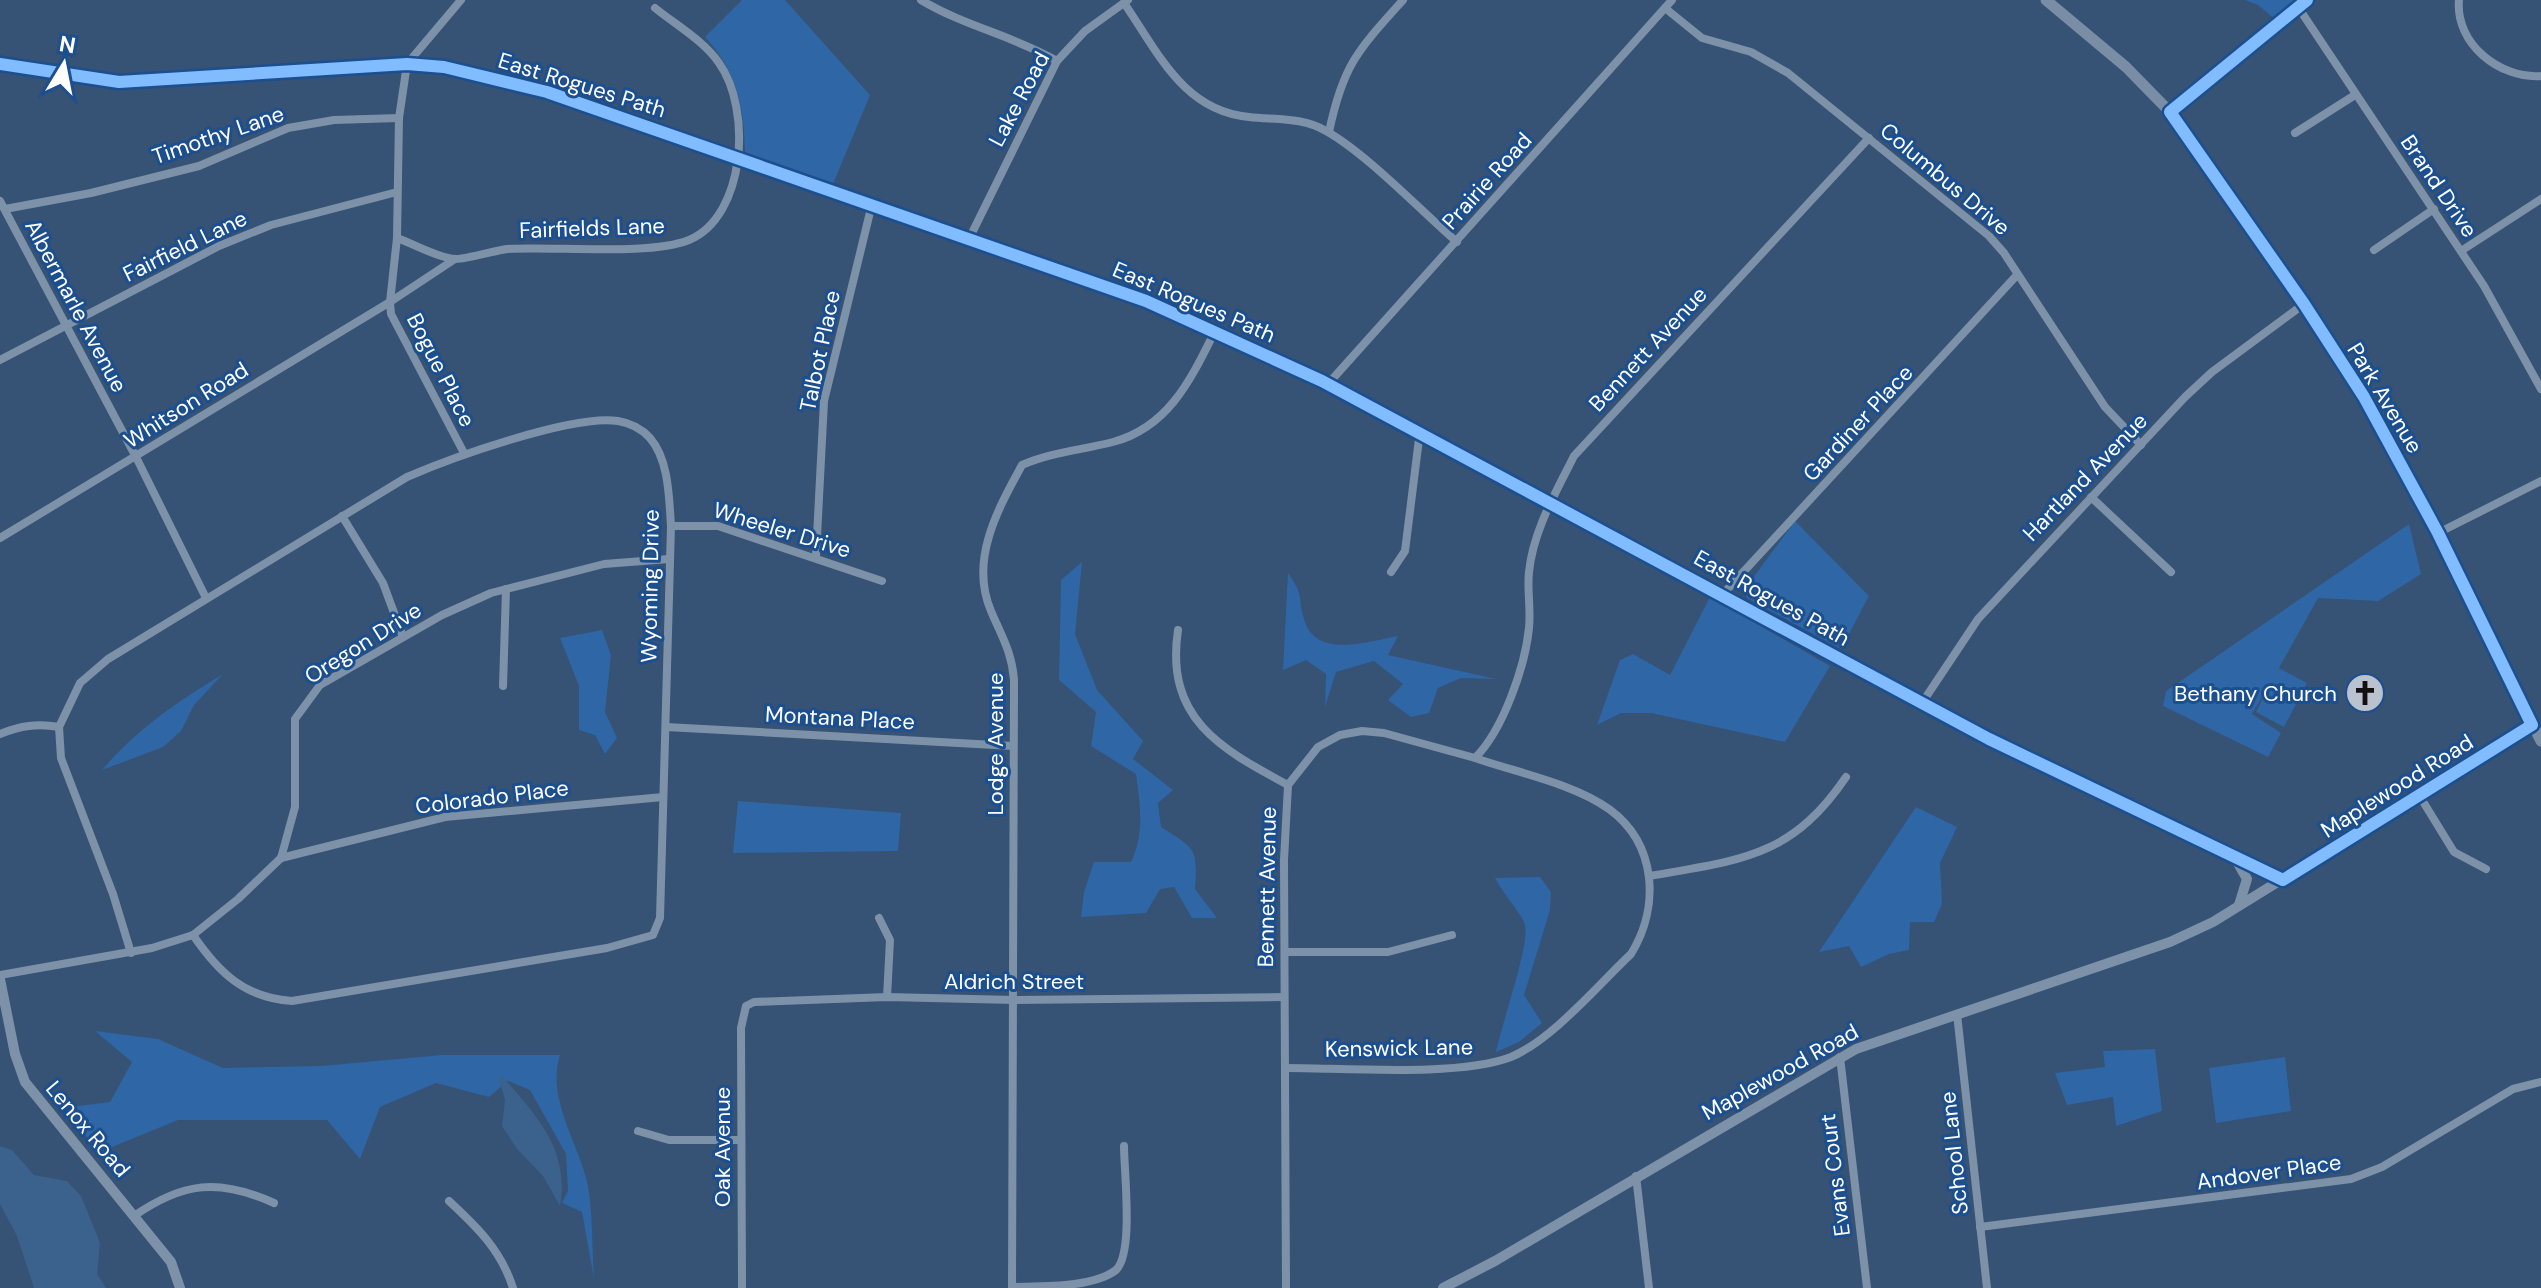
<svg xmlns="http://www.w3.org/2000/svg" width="2541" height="1288" font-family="'DM Sans',sans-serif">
	<rect width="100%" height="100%" fill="#365274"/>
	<!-- green -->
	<g fill="#2f66a5">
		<path d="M742,0H785L870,95L833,184L745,152C744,106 737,72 705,37Z"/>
		<polygon points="2245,0 2298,0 2276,20 2258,5"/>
		<polygon points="1795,521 1869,596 1841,649 1747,598 1744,590"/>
		<polygon points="2409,524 2421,574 2378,601 2318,598 2279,668 2307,683 2284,727 2256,712 2270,683 2252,714 2281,733 2268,757 2163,706 2166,691"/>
		<path d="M1082,562L1075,634L1097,690L1143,741L1133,759L1173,790L1158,803L1161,827C1195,849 1198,847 1195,889L1217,918H1192L1174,887L1160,889L1146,913L1081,917L1084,892L1094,862H1131C1145,832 1140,806 1136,774L1091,746L1096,712L1059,680L1061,580Z"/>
		<path d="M1288,573C1305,598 1297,594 1304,619C1315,660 1369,641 1398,636L1388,655L1496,679L1461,678L1438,688L1429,713L1411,717L1388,700L1403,684L1374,661L1336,672L1325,707L1326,674L1306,660L1283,670Z"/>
		<polygon points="1710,597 1830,666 1785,742 1651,713 1621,713 1597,725 1620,660 1633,654 1670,675"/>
		<polygon points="602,630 611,655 605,712 617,738 605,754 595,735 579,730 579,686 560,638"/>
		<path d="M223,674L194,705L181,731L163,747L102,770C137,729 177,702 223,674Z"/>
		<polygon points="738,801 901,813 898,851 733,853"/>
		<polygon points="1916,807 1957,827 1940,863 1942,904 1934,922 1910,922 1909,950 1889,954 1861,967 1849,946 1819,952"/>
		<path d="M1540,877L1551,892L1550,910L1524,995L1542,1023L1519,1042L1496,1052C1501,1026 1530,944 1525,925C1522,914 1501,891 1495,878Z"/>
		<path d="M95,1031L158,1039L223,1068L321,1066L442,1055H560C546,1099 579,1143 588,1186C593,1216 592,1249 594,1279L582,1212L562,1203L568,1191L566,1154L530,1090L508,1081L489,1097L436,1083L380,1107L360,1159L327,1120H178L100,1152L61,1108L110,1102L132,1062Z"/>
		<polygon points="2155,1049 2162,1111 2116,1126 2113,1097 2067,1105 2055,1073 2105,1067 2103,1051"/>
		<polygon points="2285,1057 2291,1111 2216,1123 2209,1068"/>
	</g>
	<!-- water -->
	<g fill="#3b618d">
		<path d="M503,1077C537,1116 570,1150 560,1206L543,1176L517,1149L502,1126L505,1100L499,1078Z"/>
		<polygon points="0,1146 12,1150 34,1175 67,1181 81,1196 100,1243 97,1274 106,1288 34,1288 17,1236 0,1204"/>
	</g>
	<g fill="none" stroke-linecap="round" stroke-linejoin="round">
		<!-- minor -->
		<g stroke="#7d92a8" stroke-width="8">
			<path d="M921,0C964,26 1014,36 1057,61"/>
			<path d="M2459,0C2455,44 2500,79 2541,76"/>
			<path d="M1124,3C1158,52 1183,111 1249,117C1275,120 1303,117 1326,131C1367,154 1420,210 1457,242"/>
			<polyline points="2298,7 2484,286 2541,389"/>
			<polyline points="1665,8 1702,38 1751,52 1788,73 1989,236 2004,253 2105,407 2141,445"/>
			<path d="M1329,132C1343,65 1358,50 1403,0"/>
			<polyline points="2295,133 2355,95"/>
			<polyline points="0,201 136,457 206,598"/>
			<polyline points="5,209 91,193 199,166 288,128 334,120 399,118"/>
			<polyline points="970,237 1057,61 1085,31 1128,0"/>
			<path d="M397,238C414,244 436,257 454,259C464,260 493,251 507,249C554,246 650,256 689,240C746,216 752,109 719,63C704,41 676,25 655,8"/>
			<polyline points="2374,250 2434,209"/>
			<polyline points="2461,251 2541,199"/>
			<polyline points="455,259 390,302 391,314 464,453"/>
			<polyline points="0,360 219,246 271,225 397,192"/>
			<polyline points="1328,384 1672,0"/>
			<polyline points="2091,497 2171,572"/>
			<polyline points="342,516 383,583 403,637"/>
			<polyline points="671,526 718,526 882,581"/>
			<polyline points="2438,533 2541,481"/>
			<polyline points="0,538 390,302 397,238 399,118 407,64 461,0"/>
			<polyline points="816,556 824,401 872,204"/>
			<polyline points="1391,572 1405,551 1420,431"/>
			<polyline points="1723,594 2017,275"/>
			<path d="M1178,630C1165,718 1219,748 1288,785"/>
			<polyline points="503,686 506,589"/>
			<polyline points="1922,703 1978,619 2185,397 2212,372 2304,304"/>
			<polyline points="666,727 1013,746"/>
			<path d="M0,734C20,726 37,723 59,727"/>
			<polyline points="2419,795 2454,852 2486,869"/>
			<polyline points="281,858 445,817 663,797"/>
			<path d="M1650,876C1740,860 1791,858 1846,777"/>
			<polyline points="879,918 890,940 887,997"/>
			<polyline points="1285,952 1388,952 1452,935"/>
			<path d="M131,953L113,894L61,758L59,727L80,683L108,659L407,477C451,458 573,414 618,421C630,423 642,429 650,438C669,460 669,498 671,526L660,918L653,935L607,948L292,1001C245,998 219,973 193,935"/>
			<polyline points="0,975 152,948 193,935 238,899 281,858 295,807 295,719 320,685 442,615 491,593 604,564 669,559"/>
			<polyline points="1957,1014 1987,1288"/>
			<polyline points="1840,1057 1867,1288"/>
			<path d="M1286,1068C1345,1068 1459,1077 1511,1057C1552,1040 1598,985 1631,954C1660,907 1657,844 1609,809C1572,783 1518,773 1475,758"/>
			<polyline points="638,1131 669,1140 739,1140"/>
			<polyline points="1636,1176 1649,1288"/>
			<path d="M449,1201C477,1227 501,1250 513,1288"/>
			<path d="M134,1216C183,1182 219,1178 274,1203"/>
			<polyline points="1980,1227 2351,1179 2382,1167 2513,1089 2541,1082"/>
			<path d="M1012,1287C1041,1286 1093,1288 1116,1270C1134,1253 1124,1172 1124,1146"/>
			<polyline points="742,1288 741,1028 746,1006 754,1002 887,997 1014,1000 1284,997"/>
			<path d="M1012,1288L1014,680C1012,652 1001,635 991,611C969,560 998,509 1022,465C1052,452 1082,450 1113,442C1169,427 1191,379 1215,331"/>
			<path d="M1286,1288L1284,860L1288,785L1318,747L1340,735L1362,731L1384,733L1475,758C1503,730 1525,667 1529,628C1531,609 1527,590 1529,572C1533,531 1556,492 1574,456L1869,138"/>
		</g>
		<!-- tertiary -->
		<g stroke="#7d92a8" stroke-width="10">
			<polyline points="0,64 119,82 407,64 444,67 547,92 1146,301 1322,381 1989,739 2283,880"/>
			<polyline points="2170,112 2307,0"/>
			<polyline points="2235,858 2247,879 2239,905"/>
			<polyline points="0,979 15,1054 25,1082 171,1262 180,1288"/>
			<polyline points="1443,1288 1495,1261 1856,1049 2170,942 2213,922 2532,725"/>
		</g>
		<!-- secondary -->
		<polyline stroke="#798da4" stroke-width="11" points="2046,0 2126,67 2170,112 2304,304 2364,397 2419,496 2541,741"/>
		<!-- cycleway casing -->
		<g stroke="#1b4f8f" stroke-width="17">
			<polyline id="cycleway" points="0,64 119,82 407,64 444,67 547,92 1146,301 1322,381 1989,739 2283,880 2532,725 2438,533 2364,397 2304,304 2170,112 2307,0"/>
		</g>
		<!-- cycleway -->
		<use href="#cycleway" stroke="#80bcff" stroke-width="12"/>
	</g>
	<!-- icons -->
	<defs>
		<g id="church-disc" transform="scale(2)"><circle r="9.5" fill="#b9c2ce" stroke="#1b4f8f"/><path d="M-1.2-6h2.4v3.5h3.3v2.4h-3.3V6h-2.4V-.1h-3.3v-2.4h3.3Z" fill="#111"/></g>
	</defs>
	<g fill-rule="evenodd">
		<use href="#church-disc" x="2365" y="693"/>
	</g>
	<g text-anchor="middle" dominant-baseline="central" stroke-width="6" stroke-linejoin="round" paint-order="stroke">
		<!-- street labels -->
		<g font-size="22" fill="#fff" stroke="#1b4f8f">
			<text transform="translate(582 85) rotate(17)">East Rogues Path</text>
			<text transform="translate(1019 99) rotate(-62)">Lake Road</text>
			<text transform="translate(218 135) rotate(-19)">Timothy Lane</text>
			<text transform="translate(1945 179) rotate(40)">Columbus Drive</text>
			<text transform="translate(1487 181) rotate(-48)">Prairie Road</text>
			<text transform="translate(2439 186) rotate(56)">Brand Drive</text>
			<text transform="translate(592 228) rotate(-2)">Fairfields Lane</text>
			<text transform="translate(185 246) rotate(-26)">Fairfield Lane</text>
			<text transform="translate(1194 302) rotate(23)">East Rogues Path</text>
			<text transform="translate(76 306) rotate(62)">Albermarle Avenue</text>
			<text transform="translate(1648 349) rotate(-47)">Bennett Avenue</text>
			<text transform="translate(820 351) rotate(-78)">Talbot Place</text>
			<text transform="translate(441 370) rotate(63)">Bogue Place</text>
			<text transform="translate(2385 398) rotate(59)">Park Avenue</text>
			<text transform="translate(186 405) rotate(-32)">Whitson Road</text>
			<text transform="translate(1858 423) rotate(-47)">Gardiner Place</text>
			<text transform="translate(2085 477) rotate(-46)">Hartland Avenue</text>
			<text transform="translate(782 530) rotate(17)">Wheeler Drive</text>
			<text transform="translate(650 586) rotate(-89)">Wyoming Drive</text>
			<text transform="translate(1772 598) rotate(29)">East Rogues Path</text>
			<text transform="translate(363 643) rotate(-32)">Oregon Drive</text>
			<text transform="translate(840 718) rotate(3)">Montana Place</text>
			<text transform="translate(995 744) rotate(-90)">Lodge Avenue</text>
			<text transform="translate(2397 786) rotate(-32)">Maplewood Road</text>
			<text transform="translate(492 797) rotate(-7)">Colorado Place</text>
			<text transform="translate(1267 887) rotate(-89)">Bennett Avenue</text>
			<text x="1014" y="981">Aldrich Street</text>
			<text transform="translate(1399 1048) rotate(-1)">Kenswick Lane</text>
			<text transform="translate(1780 1072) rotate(-29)">Maplewood Road</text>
			<text transform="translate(88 1129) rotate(50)">Lenox Road</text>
			<text transform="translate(722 1147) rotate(-90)">Oak Avenue</text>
			<text transform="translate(1954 1153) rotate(-96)">School Lane</text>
			<text transform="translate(2269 1172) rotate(-8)">Andover Place</text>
			<text transform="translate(1835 1175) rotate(-97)">Evans Court</text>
		</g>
		<!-- poi labels -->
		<g font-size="22" fill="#fff" stroke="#1b4f8f" text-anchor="end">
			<text x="2337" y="693">Bethany Church</text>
		</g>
	</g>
	<!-- north arrow -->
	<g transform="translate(64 64) rotate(10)" stroke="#1b4f8f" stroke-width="6" paint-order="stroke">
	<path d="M0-6L14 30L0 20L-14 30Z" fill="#ffffff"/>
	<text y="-12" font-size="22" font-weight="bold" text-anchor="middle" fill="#ffffff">N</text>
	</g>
</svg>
